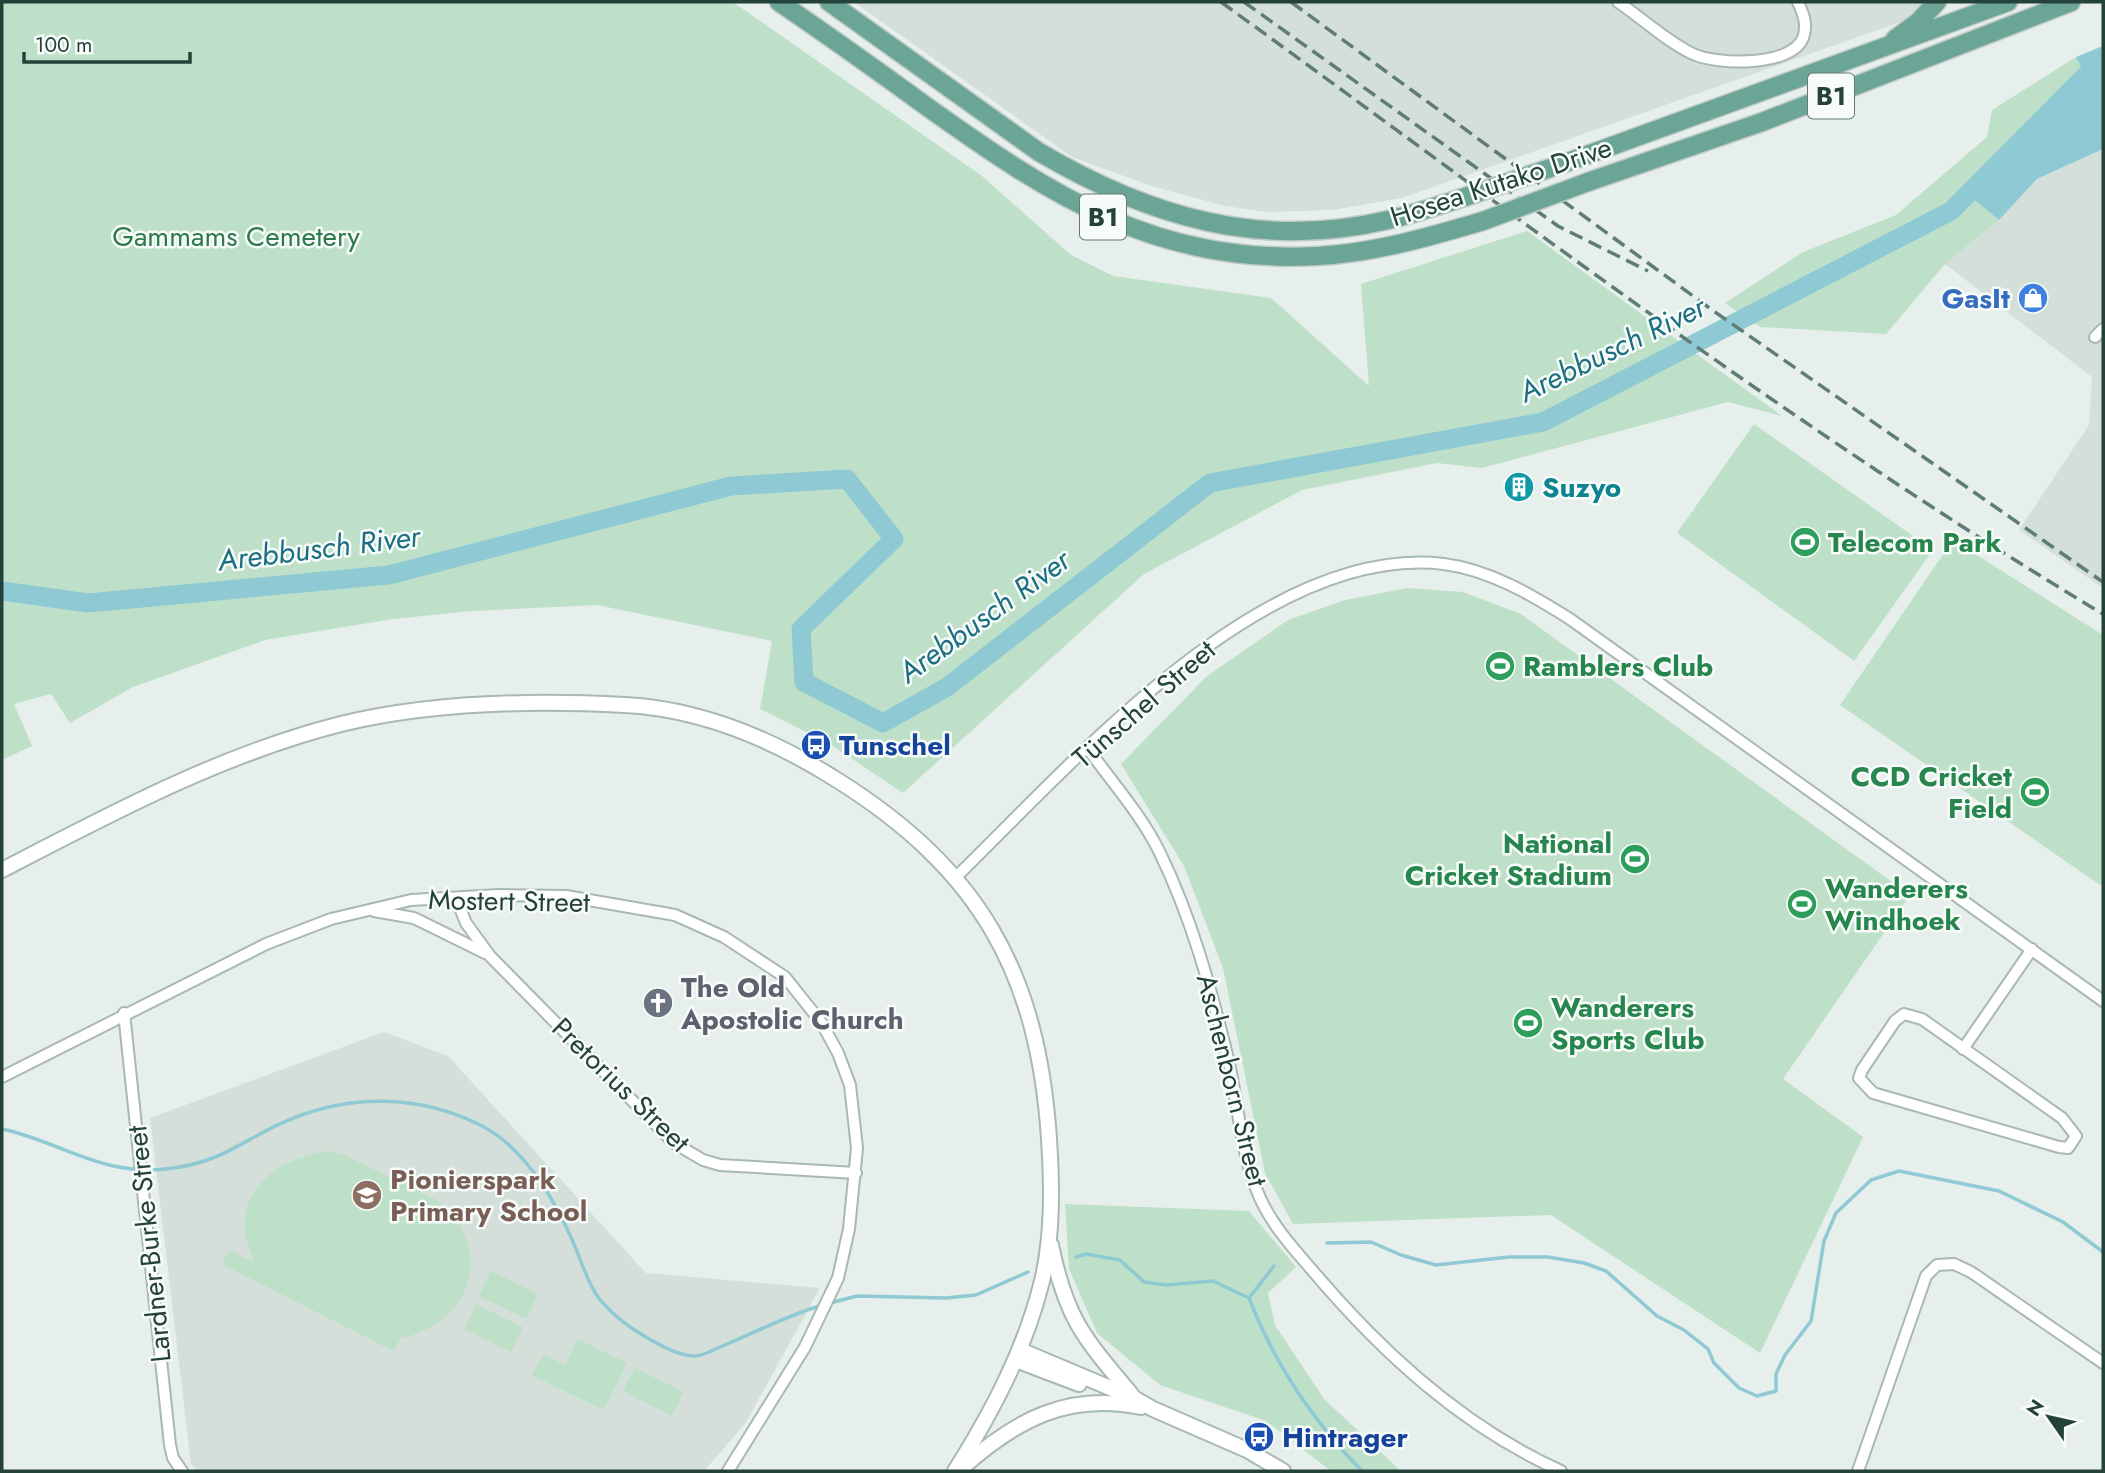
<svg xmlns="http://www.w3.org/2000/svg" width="2105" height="1473" font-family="Jost,sans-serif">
	<rect width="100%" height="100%" fill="#e6efeb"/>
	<!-- built -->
	<g fill="#d4dfda">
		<polygon points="854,2 1924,2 1912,18 1402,198 1333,210 1266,212 1225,206 1151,186 1072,157"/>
		<polygon points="2103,149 2103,588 2019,530 2089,425 2092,377 1945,264 1999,220 2037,179"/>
		<polygon points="384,1032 448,1056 646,1273 820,1288 745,1424 704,1471 199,1471 191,1464 150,1118"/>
	</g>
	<!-- green -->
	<g fill="#bfe0c8">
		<polygon points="2,2 733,2 982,176 1071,255 1113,276 1271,298 1369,386 1361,284 1527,231 1782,416 1728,402 1482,468 1437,463 1302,490 1144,574 903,793 830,744 760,709 772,641 597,605 471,611 393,619 265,640 133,687 70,723 51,694 14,704 32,746 2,760"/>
		<polygon points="2076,57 2085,76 1967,194 1999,220 1945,264 1886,334 1760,327 1725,303 1803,252 1896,215 1987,137 1992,110"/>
		<polygon points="1754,424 1933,550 1854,661 1677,533"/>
		<polygon points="1953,540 2103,635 2103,880 2100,885 1840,705"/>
		<polygon points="1408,588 1463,592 1521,614 1910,895 1783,1079 1863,1137 1760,1353 1551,1215 1293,1224 1265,1173 1223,968 1184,866 1121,764 1206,677 1288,620 1345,600"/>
		<path d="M326,1151L340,1153L437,1200C497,1248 472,1323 401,1338L393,1351L222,1264L229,1250L255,1263C224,1201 268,1161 326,1151Z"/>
		<polygon points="1065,1204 1249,1211 1296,1267 1268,1293 1275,1325 1324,1399 1401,1471 1331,1471 1266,1421 1160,1385 1097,1333 1069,1269"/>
		<polygon points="491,1271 538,1294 526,1319 479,1296"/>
		<polygon points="476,1304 523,1327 511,1352 464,1329"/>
		<polygon points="578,1339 627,1363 604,1410 532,1375 543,1355 565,1365"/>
		<polygon points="635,1368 684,1392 672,1416 623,1391"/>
	</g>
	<!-- water -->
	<polygon fill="#8ec9d4" points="2103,46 2103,149 2037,179 1999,220 1967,194 2085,76 2076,57"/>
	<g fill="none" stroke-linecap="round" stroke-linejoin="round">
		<!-- stream -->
		<g stroke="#8ec9d4" stroke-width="3.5">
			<path d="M2,1129C59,1141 101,1176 165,1169C226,1163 244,1137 296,1117C355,1094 419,1096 476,1123C523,1144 554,1198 574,1244C581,1260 587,1282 598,1297C613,1316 630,1328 651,1340C663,1347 680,1356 695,1356C703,1356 713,1350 720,1347C755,1333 787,1315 823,1305"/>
			<polyline points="1327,1243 1371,1242 1401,1255 1436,1265 1509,1257 1548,1257 1584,1263 1606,1271 1657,1316 1684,1330 1708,1349 1714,1363 1739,1388 1757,1396 1776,1391 1776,1374 1785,1355 1811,1321 1824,1241 1836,1213 1871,1180 1899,1171 1999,1191 2063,1222 2103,1252"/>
			<path d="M1076,1257L1086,1254L1120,1260L1144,1282L1166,1285L1213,1281L1249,1298C1274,1363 1313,1421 1362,1471"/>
			<polyline points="1249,1298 1274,1266"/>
			<polyline points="830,1303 857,1296 946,1298 976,1295 1028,1272"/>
		</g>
		<!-- river -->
		<polyline stroke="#8ec9d4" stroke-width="19" points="2,591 88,603 389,575 731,486 847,479 894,539 801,629 804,682 883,723 947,687 1210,483 1543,422 1951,211 2085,76 2103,73"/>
		<!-- minor casing -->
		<g stroke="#a8b8b2" stroke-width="14">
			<g id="minor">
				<path d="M1618,2C1642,18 1667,42 1693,54C1717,65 1791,67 1803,38C1808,25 1803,13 1798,2"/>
				<polyline points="2095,337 2103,329"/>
				<path d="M1088,749C1113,783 1142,816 1160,853C1192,919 1211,989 1228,1059C1239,1106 1240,1153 1260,1198C1272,1225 1293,1248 1312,1270C1382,1353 1463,1427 1561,1471"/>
				<path d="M957,876C1074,762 1264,543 1444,564C1490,570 1532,595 1570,619L2103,1001"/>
				<polyline points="456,898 466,923 490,956 674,1143 703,1160 720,1165 856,1173"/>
				<polyline points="374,911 414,918 485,953"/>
				<polyline points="124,1013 170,1445 173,1458 182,1471"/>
				<polygon points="1904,1014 1922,1019 2062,1118 2076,1136 2068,1148 2059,1147 1873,1093 1859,1078 1862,1070 1895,1021"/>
				<polyline points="1963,1049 2032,949"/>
				<polyline points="2,1077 266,944 331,919 411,900 499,895 566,896 675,915 724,937 785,977 821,1022 838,1053 850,1085 857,1148 849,1229 838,1278 805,1347 728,1471"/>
				<polyline points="1858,1471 1926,1276 1937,1265 1954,1264 1971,1272 2103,1363"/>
			</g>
		</g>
		<!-- tertiary casing -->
		<g stroke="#a8b8b2" stroke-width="18">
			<g id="tertiary">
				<path d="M2,870C110,814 222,754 341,724C432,702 532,700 625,705C701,709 774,740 837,780C979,869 1038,972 1049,1139C1052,1185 1053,1235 1042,1281C1025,1350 992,1412 955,1471"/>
				<path d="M1051,1245C1066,1319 1084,1338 1131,1394"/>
				<polyline points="1020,1350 1134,1398 1153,1409 1247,1450 1283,1471"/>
				<polyline points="1016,1360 1079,1384"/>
				<path d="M963,1467C1016,1420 1068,1392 1141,1407"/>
			</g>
		</g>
		<!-- primary casing -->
		<g stroke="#c2cac8" stroke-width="21">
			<g id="primary">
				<path d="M779,2C829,36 878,71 926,106C1052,196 1155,264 1318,256C1374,253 1429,237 1483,221"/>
				<path d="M829,2L1039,152C1149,217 1261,250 1388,220C1414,214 1440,205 1465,197"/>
				<polyline points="1895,39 1918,22 1937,2"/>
				<polyline points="1565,163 2008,2"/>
				<polyline points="1588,182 1762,122 2071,2"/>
			</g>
		</g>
		<!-- minor -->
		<use href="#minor" stroke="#fff" stroke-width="10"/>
		<!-- tertiary -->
		<use href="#tertiary" stroke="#fff" stroke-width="14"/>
		<!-- primary -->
		<use href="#primary" stroke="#6aa596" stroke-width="18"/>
		<!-- rail -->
		<g stroke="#5f7d75" stroke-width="3.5" stroke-dasharray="14 7" stroke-linecap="butt">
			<path d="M1221,2C1511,212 1796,430 2103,614"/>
			<polyline points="1244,2 1558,226 1648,271"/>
			<polyline points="1291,2 1715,312 2103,582"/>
		</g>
		<!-- primary-bridge casing -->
		<g stroke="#c2cac8" stroke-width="21" stroke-linecap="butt">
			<g id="primary-bridge">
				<polyline points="1465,197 1565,163"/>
				<polyline points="1483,221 1588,182"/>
			</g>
		</g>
		<!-- primary-bridge -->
		<use href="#primary-bridge" stroke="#6aa596" stroke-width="18"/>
	</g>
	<!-- icons -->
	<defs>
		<g id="shop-disc" transform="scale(1.575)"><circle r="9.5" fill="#3f7fe0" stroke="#f7fbf9"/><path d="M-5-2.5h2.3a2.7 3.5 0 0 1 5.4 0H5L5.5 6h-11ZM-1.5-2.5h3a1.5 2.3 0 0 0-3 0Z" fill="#fff"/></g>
		<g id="building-disc" transform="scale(1.575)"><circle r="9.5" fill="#0f9aa8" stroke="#f7fbf9"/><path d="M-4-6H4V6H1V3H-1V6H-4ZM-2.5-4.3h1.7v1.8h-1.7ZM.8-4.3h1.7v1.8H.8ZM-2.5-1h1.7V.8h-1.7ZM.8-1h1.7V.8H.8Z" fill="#fff"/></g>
		<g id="stadium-disc" transform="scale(1.575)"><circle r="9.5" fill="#2e9e5b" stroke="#f7fbf9"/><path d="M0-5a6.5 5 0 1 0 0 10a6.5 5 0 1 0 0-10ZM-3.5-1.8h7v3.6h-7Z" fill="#fff"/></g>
		<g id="bus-disc" transform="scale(1.575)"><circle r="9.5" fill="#1a4fb4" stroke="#f7fbf9"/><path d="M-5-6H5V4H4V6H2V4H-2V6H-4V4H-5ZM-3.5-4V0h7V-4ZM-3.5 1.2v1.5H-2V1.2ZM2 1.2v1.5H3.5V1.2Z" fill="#fff"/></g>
		<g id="church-disc" transform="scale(1.575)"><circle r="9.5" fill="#6b7280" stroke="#f7fbf9"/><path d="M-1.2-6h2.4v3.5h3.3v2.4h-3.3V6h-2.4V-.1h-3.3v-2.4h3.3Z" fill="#fff"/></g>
		<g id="school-disc" transform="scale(1.575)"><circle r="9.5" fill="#8d6e63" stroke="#f7fbf9"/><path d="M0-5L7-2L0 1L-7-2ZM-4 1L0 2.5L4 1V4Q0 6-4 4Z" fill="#fff"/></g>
	</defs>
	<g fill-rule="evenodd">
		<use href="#shop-disc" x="2033" y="298"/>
		<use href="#building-disc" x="1519" y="487"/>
		<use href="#stadium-disc" x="1805" y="542"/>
		<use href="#stadium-disc" x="1500" y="666"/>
		<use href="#bus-disc" x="816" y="745"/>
		<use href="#stadium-disc" x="2035" y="792"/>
		<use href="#stadium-disc" x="1635" y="859"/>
		<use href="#stadium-disc" x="1802" y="904"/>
		<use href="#church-disc" x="658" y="1003"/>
		<use href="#stadium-disc" x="1528" y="1023"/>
		<use href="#school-disc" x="367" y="1195"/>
		<use href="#bus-disc" x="1259" y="1437"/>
	</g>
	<g text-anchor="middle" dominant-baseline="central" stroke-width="5" stroke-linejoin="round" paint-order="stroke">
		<!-- shield labels -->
		<g fill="#f7fbf9" stroke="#637a73" stroke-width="2">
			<rect x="1808" y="73.5" width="46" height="45" rx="5"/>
			<rect x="1080" y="194.5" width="46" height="45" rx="5"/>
		</g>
		<g font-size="26" font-weight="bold" fill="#24423a">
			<text x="1831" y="96">B1</text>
			<text x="1103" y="217">B1</text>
		</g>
		<!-- street labels -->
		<g font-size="28" fill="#24423a" stroke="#f7fbf9">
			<text transform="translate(1501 182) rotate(-18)">Hosea Kutako Drive</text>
			<text transform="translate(1144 704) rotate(-41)">Tünschel Street</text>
			<text transform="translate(509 901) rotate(1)">Mostert Street</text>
			<text transform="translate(1232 1080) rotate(76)">Aschenborn Street</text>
			<text transform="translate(621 1085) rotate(44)">Pretorius Street</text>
			<text transform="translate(149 1244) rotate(-96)">Lardner-Burke Street</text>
		</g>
		<!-- park labels -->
		<g font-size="28" fill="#2d7a4b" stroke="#f7fbf9">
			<text x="236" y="236">Gammams Cemetery</text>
		</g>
		<!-- shop labels -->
		<g font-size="28" font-weight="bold" fill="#366cbe" stroke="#f7fbf9" text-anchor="end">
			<text x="2010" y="298">GasIt</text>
		</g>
		<!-- culture labels -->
		<g font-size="28" font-weight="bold" fill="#0d838f" stroke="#f7fbf9" text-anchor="start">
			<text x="1542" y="487">Suzyo</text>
		</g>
		<!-- leisure labels -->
		<g font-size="28" font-weight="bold" fill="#27864d" stroke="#f7fbf9" text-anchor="start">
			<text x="1828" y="542">Telecom Park</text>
			<text x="1523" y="666">Ramblers Club</text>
			<text x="2012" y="776" text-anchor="end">CCD Cricket<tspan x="2012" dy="32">Field</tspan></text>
			<text x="1612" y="843" text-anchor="end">National<tspan x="1612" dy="32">Cricket Stadium</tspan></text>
			<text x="1825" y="888">Wanderers<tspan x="1825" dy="32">Windhoek</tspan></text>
			<text x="1551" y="1007">Wanderers<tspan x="1551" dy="32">Sports Club</tspan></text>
		</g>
		<!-- transit labels -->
		<g font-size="28" font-weight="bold" fill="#164399" stroke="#f7fbf9" text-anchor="start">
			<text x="839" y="745">Tunschel</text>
			<text x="1282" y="1437">Hintrager</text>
		</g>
		<!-- worship labels -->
		<g font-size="28" font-weight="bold" fill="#5b616d" stroke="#f7fbf9" text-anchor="start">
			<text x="681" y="987">The Old<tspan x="681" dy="32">Apostolic Church</tspan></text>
		</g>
		<!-- education labels -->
		<g font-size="28" font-weight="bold" fill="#785e54" stroke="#f7fbf9" text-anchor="start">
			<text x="390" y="1179">Pionierspark<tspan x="390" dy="32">Primary School</tspan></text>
		</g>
		<!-- water labels -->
		<g font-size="30" font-style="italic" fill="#1c6f80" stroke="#f7fbf9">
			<text transform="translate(1612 349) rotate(-26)">Arebbusch River</text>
			<text transform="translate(319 548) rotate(-7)">Arebbusch River</text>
			<text transform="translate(984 616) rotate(-36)">Arebbusch River</text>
		</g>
	</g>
	<!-- border -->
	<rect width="2105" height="1473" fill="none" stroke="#24423a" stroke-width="7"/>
	<!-- north arrow -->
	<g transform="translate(2049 1417) rotate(304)" stroke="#f7fbf9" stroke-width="5" paint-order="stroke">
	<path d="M0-5L12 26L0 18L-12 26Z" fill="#24423a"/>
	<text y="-10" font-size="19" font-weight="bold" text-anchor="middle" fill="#24423a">N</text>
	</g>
	<!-- scale -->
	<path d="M24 52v10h166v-10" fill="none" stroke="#24423a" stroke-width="3.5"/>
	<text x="35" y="52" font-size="21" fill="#24423a" stroke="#f7fbf9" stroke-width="5" paint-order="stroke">100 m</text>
</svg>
